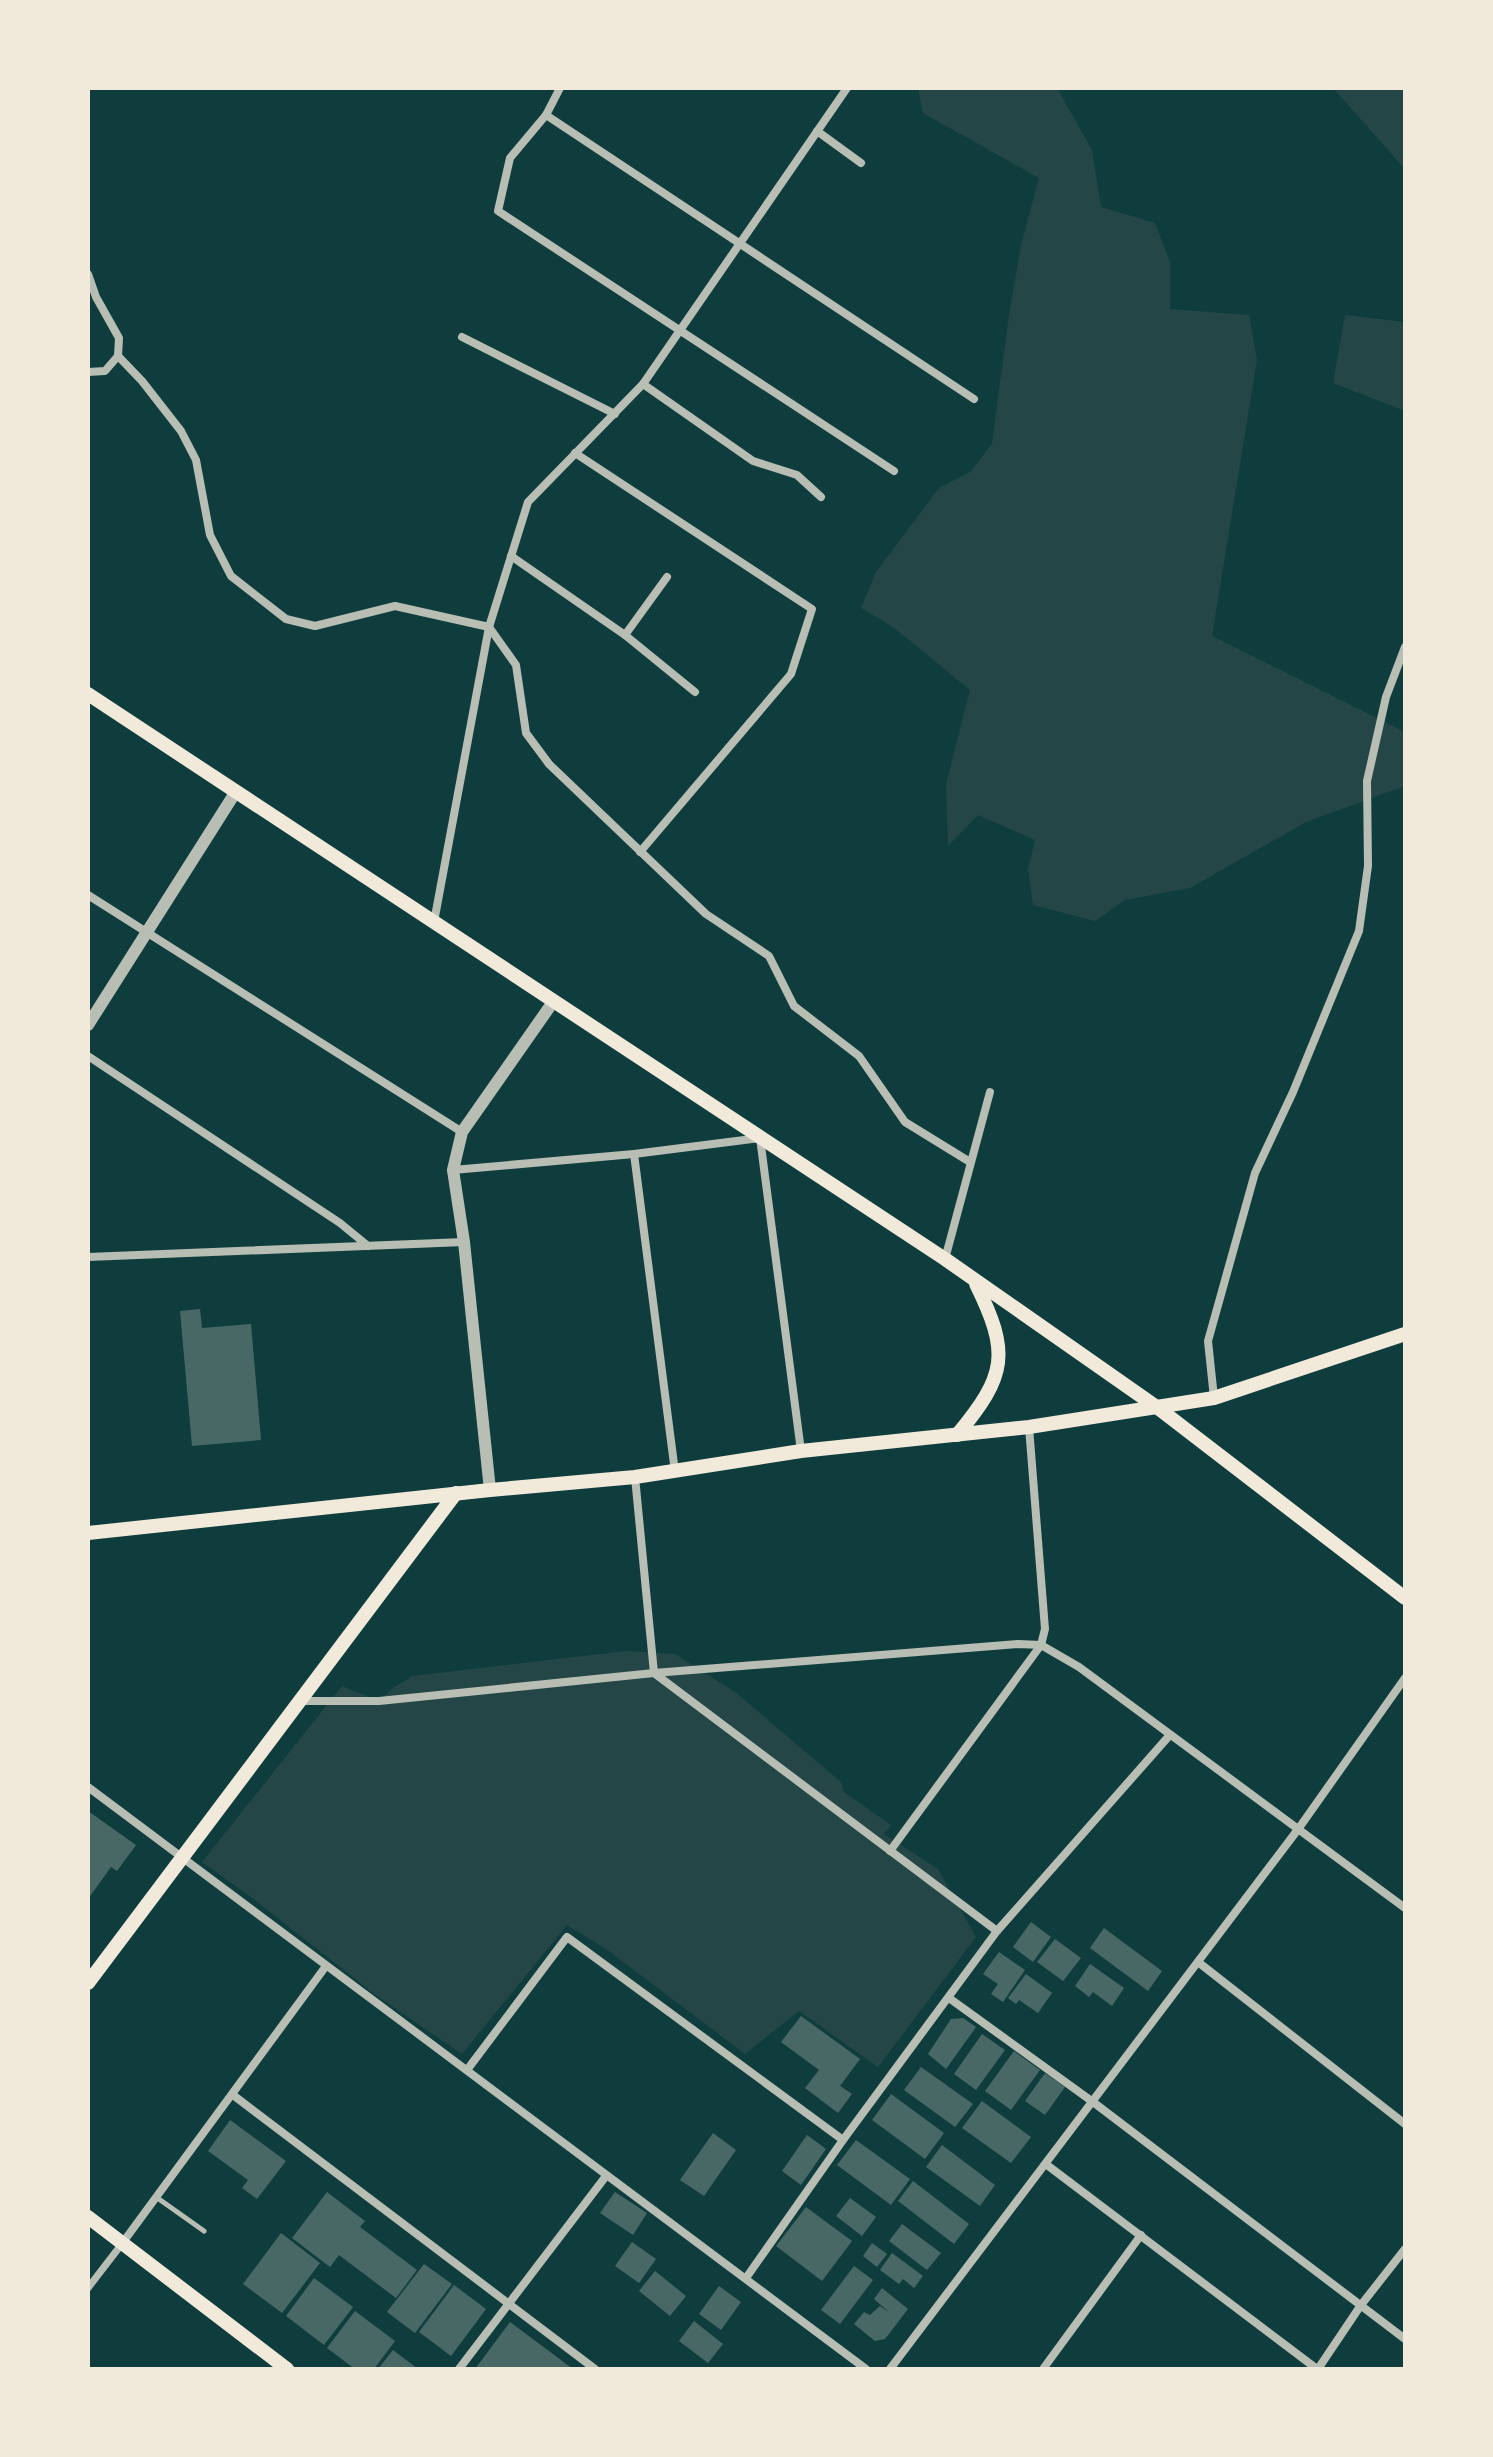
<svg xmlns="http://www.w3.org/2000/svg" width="1493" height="2457" font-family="Figtree,sans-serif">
	<rect width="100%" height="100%" fill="#0f3d3e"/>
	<!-- green -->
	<g fill="#244646">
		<polygon points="918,88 1057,88 1092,150 1101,207 1155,223 1170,262 1170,309 1249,315 1257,360 1212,636 1405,732 1405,786 1306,822 1190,888 1125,900 1095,921 1033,905 1028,869 1035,840 978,815 948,846 946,784 970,690 893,627 861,608 876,572 939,488 970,472 992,444 1009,315 1021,245 1039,178 923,113"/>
		<polygon points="1333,88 1405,88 1405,169"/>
		<polygon points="1345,315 1405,322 1405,411 1333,383"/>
		<polygon points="626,1651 675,1654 735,1692 841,1782 844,1792 891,1825 884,1834 938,1869 976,1937 878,2067 799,2011 745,2054 606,1949 567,1925 462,2054 377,1996 252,1898 202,1862 342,1686 379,1701 393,1688 413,1676"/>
	</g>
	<!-- building -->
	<g fill="#486865">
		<polygon points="200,1309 202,1328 251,1324 261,1440 192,1446 180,1311"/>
		<polygon points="88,1811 136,1845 117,1871 111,1867 88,1899"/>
		<polygon points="1031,1922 1051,1937 1033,1962 1013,1947"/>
		<polygon points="1104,1928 1162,1971 1148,1991 1090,1948"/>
		<polygon points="1055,1939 1081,1958 1063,1981 1037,1962"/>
		<polygon points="999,1952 1025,1970 1003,2002 991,1994 998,1984 983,1974"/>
		<polygon points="1090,1964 1124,1988 1112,2006 1093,1992 1089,1997 1075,1986"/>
		<polygon points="1026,1974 1052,1993 1038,2013 1019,2000 1016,2004 1008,1998"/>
		<polygon points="801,2016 860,2059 840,2086 852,2094 838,2113 805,2088 819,2070 781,2042"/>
		<polygon points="963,2018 976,2027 946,2069 928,2054 951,2019"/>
		<polygon points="982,2034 1005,2050 976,2090 954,2074"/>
		<polygon points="1014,2051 1040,2070 1011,2110 985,2091"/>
		<polygon points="921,2067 973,2104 955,2127 904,2090"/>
		<polygon points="1045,2073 1065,2087 1045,2115 1025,2101"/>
		<polygon points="891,2094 944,2133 925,2159 872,2120"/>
		<polygon points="982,2101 1031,2137 1011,2163 962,2128"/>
		<polygon points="230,2120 286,2161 257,2199 242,2188 248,2180 208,2151"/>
		<polygon points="713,2133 736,2150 704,2196 680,2180"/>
		<polygon points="807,2135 826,2149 801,2185 782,2171"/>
		<polygon points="856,2140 910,2179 891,2205 837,2165"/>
		<polygon points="942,2145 995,2185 980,2206 926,2167"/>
		<polygon points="913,2181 969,2224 954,2244 898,2201"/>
		<polygon points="327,2192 365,2221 360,2227 417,2270 396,2298 339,2255 330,2267 292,2238"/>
		<polygon points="615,2192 647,2213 633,2235 600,2213"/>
		<polygon points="850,2198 876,2217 862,2236 836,2216"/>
		<polygon points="806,2207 852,2241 822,2281 776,2246"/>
		<polygon points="902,2224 941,2253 927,2270 889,2241"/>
		<polygon points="281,2233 320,2263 282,2313 243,2284"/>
		<polygon points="632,2242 656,2259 639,2283 615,2266"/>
		<polygon points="872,2243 887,2254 877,2267 863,2256"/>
		<polygon points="892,2253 923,2276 914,2288 903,2279 899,2284 880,2270"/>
		<polygon points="424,2264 452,2284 415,2333 387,2312"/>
		<polygon points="854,2266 873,2280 840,2324 821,2310"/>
		<polygon points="655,2271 686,2296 670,2316 639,2291"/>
		<polygon points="314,2278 353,2307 324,2345 286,2316"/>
		<polygon points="454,2285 486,2309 451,2356 419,2332"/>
		<polygon points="719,2286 741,2302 721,2330 699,2314"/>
		<polygon points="882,2288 908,2309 885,2339 875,2341 854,2324 864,2312 870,2315 880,2306 890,2313 874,2299"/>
		<polygon points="355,2311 395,2341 374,2369 355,2369 327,2348"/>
		<polygon points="694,2321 723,2344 708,2363 679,2341"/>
		<polygon points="510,2322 573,2369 475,2369"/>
		<polygon points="393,2350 418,2369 378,2369"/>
	</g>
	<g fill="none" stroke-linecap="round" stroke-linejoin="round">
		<!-- service -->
		<polyline stroke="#b8beb3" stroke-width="5" points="156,2197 204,2231"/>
		<!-- pedestrian -->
		<polyline stroke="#b8beb3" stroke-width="7" points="88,2288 121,2245"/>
		<!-- minor -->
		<g stroke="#b8beb3" stroke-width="8">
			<polyline points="560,88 546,115 510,158 498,211 894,471"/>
			<polyline points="546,115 974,399"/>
			<polyline points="817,131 861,163"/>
			<polyline points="88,274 96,297 119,338 118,356 105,371 88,372"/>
			<polyline points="462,337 615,414"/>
			<polyline points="118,356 142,381 181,431 196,460 210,535 231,576 286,619 315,626 395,606 489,627 516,665 526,733 549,764 706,914 769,956 794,1006 859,1056 905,1122 970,1162"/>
			<polyline points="643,384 753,461 797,475 821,497"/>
			<polyline points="575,453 812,609 791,674 640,852"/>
			<polyline points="511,556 625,635 695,692"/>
			<polyline points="625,635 667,577"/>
			<polyline points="88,895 462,1132"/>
			<polyline points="434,922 489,627 528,502 643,384 847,88"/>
			<polyline points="88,1056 340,1223 368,1246"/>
			<polyline points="634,1154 675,1472"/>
			<polyline points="453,1170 634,1154 760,1138 801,1451"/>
			<polyline points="88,1257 464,1242"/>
			<polyline points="945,1259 990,1092"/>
			<polyline points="1214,1398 1208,1341 1255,1173 1293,1092 1359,931 1368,866 1367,781 1386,697 1405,647"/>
			<polyline points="635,1477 654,1673 997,1931"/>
			<polyline points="299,1701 379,1701 654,1673 1018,1644 1041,1645 1079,1667 1405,1908"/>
			<polyline points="88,1787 866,2369"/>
			<polyline points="890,1851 1041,1645 1045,1629 1029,1427"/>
			<polyline points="1198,1962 1405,2124"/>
			<polyline points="949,1998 1093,2102 1405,2339"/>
			<polyline points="467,2070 567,1937 843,2140"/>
			<polyline points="233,2095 595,2369"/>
			<polyline points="1047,2165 1317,2369"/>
			<polyline points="121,2245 326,1966"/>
			<polyline points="746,2278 843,2140 997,1931 1169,1736"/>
			<polyline points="459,2369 606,2176"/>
			<polyline points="890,2369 1299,1828 1405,1678"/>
			<polyline points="1043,2369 1141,2235"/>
			<polyline points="1318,2369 1361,2305 1405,2249"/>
		</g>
		<!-- tertiary -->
		<g stroke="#b8beb3" stroke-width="12">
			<polyline points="88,1025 235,793"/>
			<polyline points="490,1490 464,1242 453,1170 462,1132 553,1002"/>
		</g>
		<!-- secondary -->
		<g stroke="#f1e9da" stroke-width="14">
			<polyline points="88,694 945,1259 1158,1408 1405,1598"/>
			<path d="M957,1435C1007,1375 1010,1353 976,1284"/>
			<polyline points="88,1533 490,1490 635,1477 801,1451 1029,1427 1214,1398 1405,1334"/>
			<polyline points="88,1983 456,1493"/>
			<polyline points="88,2217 287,2369"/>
		</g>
	</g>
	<!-- border -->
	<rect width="1493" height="2457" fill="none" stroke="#f1e9da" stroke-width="180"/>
</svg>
